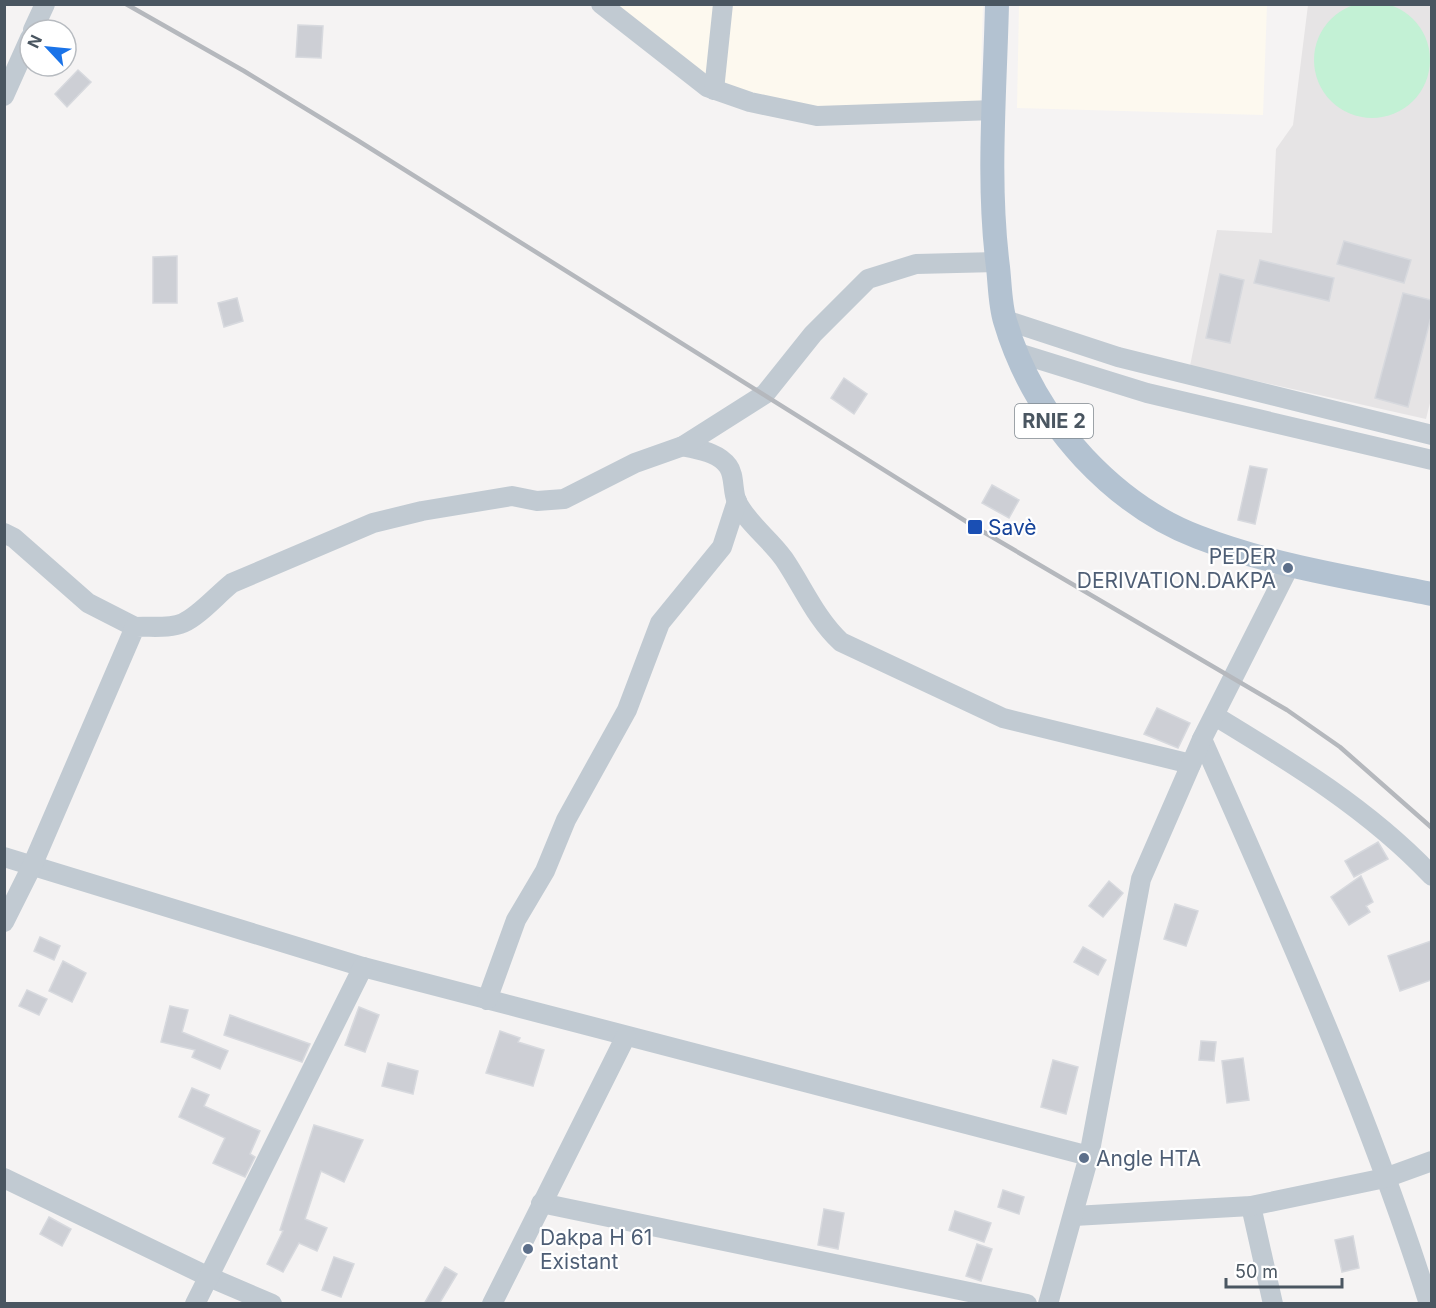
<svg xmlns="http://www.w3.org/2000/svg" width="1436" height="1308" font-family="Inter,sans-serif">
	<rect width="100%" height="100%" fill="#f5f3f3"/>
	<!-- commercial -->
	<g fill="#fdf9ef">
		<polygon points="613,5 983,5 980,103 818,107 758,94 728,86 685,62"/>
		<polygon points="1019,5 1267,5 1263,115 1017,108"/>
	</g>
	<!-- education -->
	<polygon fill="#e6e4e5" points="1308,5 1431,5 1432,395 1426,419 1190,366 1217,230 1272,233 1276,149 1293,125"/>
	<!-- pitch -->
	<circle fill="#c3f1d5" cx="1372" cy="60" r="58"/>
	<!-- building -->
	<g fill="#cdcfd5" stroke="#d7d9de" stroke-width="1.5">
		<polygon points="298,25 323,26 321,58 296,57"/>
		<polygon points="78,70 91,82 67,107 55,94"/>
		<polygon points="1344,241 1411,260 1404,283 1337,264"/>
		<polygon points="177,256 177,303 153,303 153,257"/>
		<polygon points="1260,260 1334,278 1329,301 1254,283"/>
		<polygon points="1220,274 1244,280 1230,343 1206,338"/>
		<polygon points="1403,293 1431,300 1431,317 1408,407 1375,398"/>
		<polygon points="237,298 243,321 224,327 218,303"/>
		<polygon points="844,378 867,394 854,414 831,398"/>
		<polygon points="1250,466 1267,469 1255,524 1238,520"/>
		<polygon points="992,485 1019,500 1009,518 982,503"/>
		<polygon points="1157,708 1190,723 1178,748 1144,734"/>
		<polygon points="1378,842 1388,859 1354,877 1345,861"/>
		<polygon points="1361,876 1373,902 1366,906 1370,912 1349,925 1331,897"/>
		<polygon points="1109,881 1123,893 1103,917 1089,906"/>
		<polygon points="1175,904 1198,911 1186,946 1164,939"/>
		<polygon points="40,937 60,946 54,960 34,951"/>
		<polygon points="1431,941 1431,980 1400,991 1388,956"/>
		<polygon points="1083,947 1106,960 1098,975 1074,962"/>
		<polygon points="63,961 86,973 72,1002 49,991"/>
		<polygon points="27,990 47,999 39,1015 19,1006"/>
		<polygon points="170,1006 188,1010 182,1032 228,1051 220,1069 192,1057 195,1050 161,1042"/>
		<polygon points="359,1007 379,1015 365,1052 345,1045"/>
		<polygon points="230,1015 310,1044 302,1062 224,1035"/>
		<polygon points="500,1031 520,1038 518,1042 544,1050 533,1086 486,1073"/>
		<polygon points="1201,1041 1216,1042 1214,1061 1199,1060"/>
		<polygon points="1243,1058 1249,1100 1227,1103 1222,1061"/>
		<polygon points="1053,1060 1078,1067 1066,1114 1041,1107"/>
		<polygon points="388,1063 418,1071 413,1094 382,1086"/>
		<polygon points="192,1088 209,1095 204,1106 260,1131 250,1154 255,1157 245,1177 213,1163 225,1138 179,1117"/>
		<polygon points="314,1125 363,1140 344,1182 321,1171 305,1219 327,1228 317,1251 299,1243 283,1272 267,1264 283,1231 280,1230"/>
		<polygon points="1003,1190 1024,1197 1019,1214 998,1207"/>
		<polygon points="824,1209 844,1213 838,1249 818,1245"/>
		<polygon points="955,1211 991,1223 984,1242 949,1230"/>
		<polygon points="49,1217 71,1229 62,1246 40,1234"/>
		<polygon points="1353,1236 1359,1268 1342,1272 1335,1240"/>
		<polygon points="977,1244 992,1249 981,1281 966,1276"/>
		<polygon points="334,1257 354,1264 341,1297 322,1290"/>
		<polygon points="445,1267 457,1274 439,1304 424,1304"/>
	</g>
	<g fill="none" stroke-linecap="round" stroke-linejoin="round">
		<!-- minor -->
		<g stroke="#c1cad2" stroke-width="20">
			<polyline points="601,4 707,87 750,102 817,116 995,110"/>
			<polyline points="33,30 45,4"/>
			<polyline points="714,90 723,4"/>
			<polyline points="4,96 30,38"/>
			<polyline points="1005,320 1118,357 1432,435"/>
			<polyline points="1018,353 1147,393 1432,460"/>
			<path d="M683,446C698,450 718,452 728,466C735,475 732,491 737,502C748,524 770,539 784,559C803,587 816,619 841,642L1003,718L1191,764"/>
			<polyline points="4,533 14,538 88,603 135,627"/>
			<path d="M1215,716C1291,762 1370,810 1432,876"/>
			<path d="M1202,739C1284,925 1368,1110 1429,1304"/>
			<polyline points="4,857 363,967 1089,1156"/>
			<path d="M4,922L32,866L135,627C149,626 170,629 183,623C199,616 217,595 232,583L373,523L422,511L512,496L537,501L564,499L635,463L683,446L765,394L813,334L868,279L916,264L997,262"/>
			<polyline points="487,1000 516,920 545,871 566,820 627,710 660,623 722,547 737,501"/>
			<polyline points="4,1178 209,1277 272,1304"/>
			<polyline points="541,1203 1027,1304"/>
			<polyline points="1251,1206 1273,1304"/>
			<polyline points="1074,1216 1251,1206 1385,1178 1432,1161"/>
			<polyline points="195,1304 363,967"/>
			<polyline points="492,1304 626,1036"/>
			<polyline points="1048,1304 1089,1156 1141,879 1202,739 1290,565"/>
		</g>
		<!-- major -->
		<path stroke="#b3c2d1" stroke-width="24" d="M997,4C995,92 987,181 998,267C1000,285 1000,305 1005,321C1020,372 1048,419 1084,458C1116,492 1153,520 1198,537C1273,566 1353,578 1432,594"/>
		<!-- rail -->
		<polyline stroke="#b5b8bd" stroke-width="4.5" points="126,4 244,71 357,140 975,527 1287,710 1340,747 1432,828"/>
	</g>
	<!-- markers -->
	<rect fill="#1a4fb4" stroke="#fff" stroke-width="2" x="967" y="519" width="16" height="16" rx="3"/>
	<g fill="#5c6f8a" stroke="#fff" stroke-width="2">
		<circle cx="1288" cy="568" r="6"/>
		<circle cx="1084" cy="1158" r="6"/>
		<circle cx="528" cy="1249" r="6"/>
	</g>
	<g text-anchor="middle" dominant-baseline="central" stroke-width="4.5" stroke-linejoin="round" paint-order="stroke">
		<!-- shield labels -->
		<rect fill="#fff" stroke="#808990" stroke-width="1.5" x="1015" y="404" width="78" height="34" rx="4.5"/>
		<g font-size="20" font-weight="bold" fill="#4a5661">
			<text x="1054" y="421">RNIE 2</text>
		</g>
		<!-- transit labels -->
		<g font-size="21" fill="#164399" stroke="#fff" text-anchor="start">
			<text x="988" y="527">Savè</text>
		</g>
		<!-- service labels -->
		<g font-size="21" fill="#4e5e75" stroke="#fff" text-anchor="start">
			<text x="1276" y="556" text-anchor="end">PEDER<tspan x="1276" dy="24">DERIVATION.DAKPA</tspan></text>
			<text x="1096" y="1158">Angle HTA</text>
			<text x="540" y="1237">Dakpa H 61<tspan x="540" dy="24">Existant</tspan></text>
		</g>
	</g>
	<!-- border -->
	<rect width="1436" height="1308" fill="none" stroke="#4a5661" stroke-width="12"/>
	<!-- north arrow -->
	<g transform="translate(48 48) rotate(296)"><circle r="28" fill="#ffffff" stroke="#b7bbc0" stroke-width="1.5"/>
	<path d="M0-4.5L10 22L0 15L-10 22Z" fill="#1a73e8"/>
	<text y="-9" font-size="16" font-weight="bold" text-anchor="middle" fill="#4a5661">N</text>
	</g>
	<!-- scale -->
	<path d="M1226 1278v9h116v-9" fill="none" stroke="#4a5661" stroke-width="3"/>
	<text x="1235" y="1278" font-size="18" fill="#4a5661" stroke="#ffffff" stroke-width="4.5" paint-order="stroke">50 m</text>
</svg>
